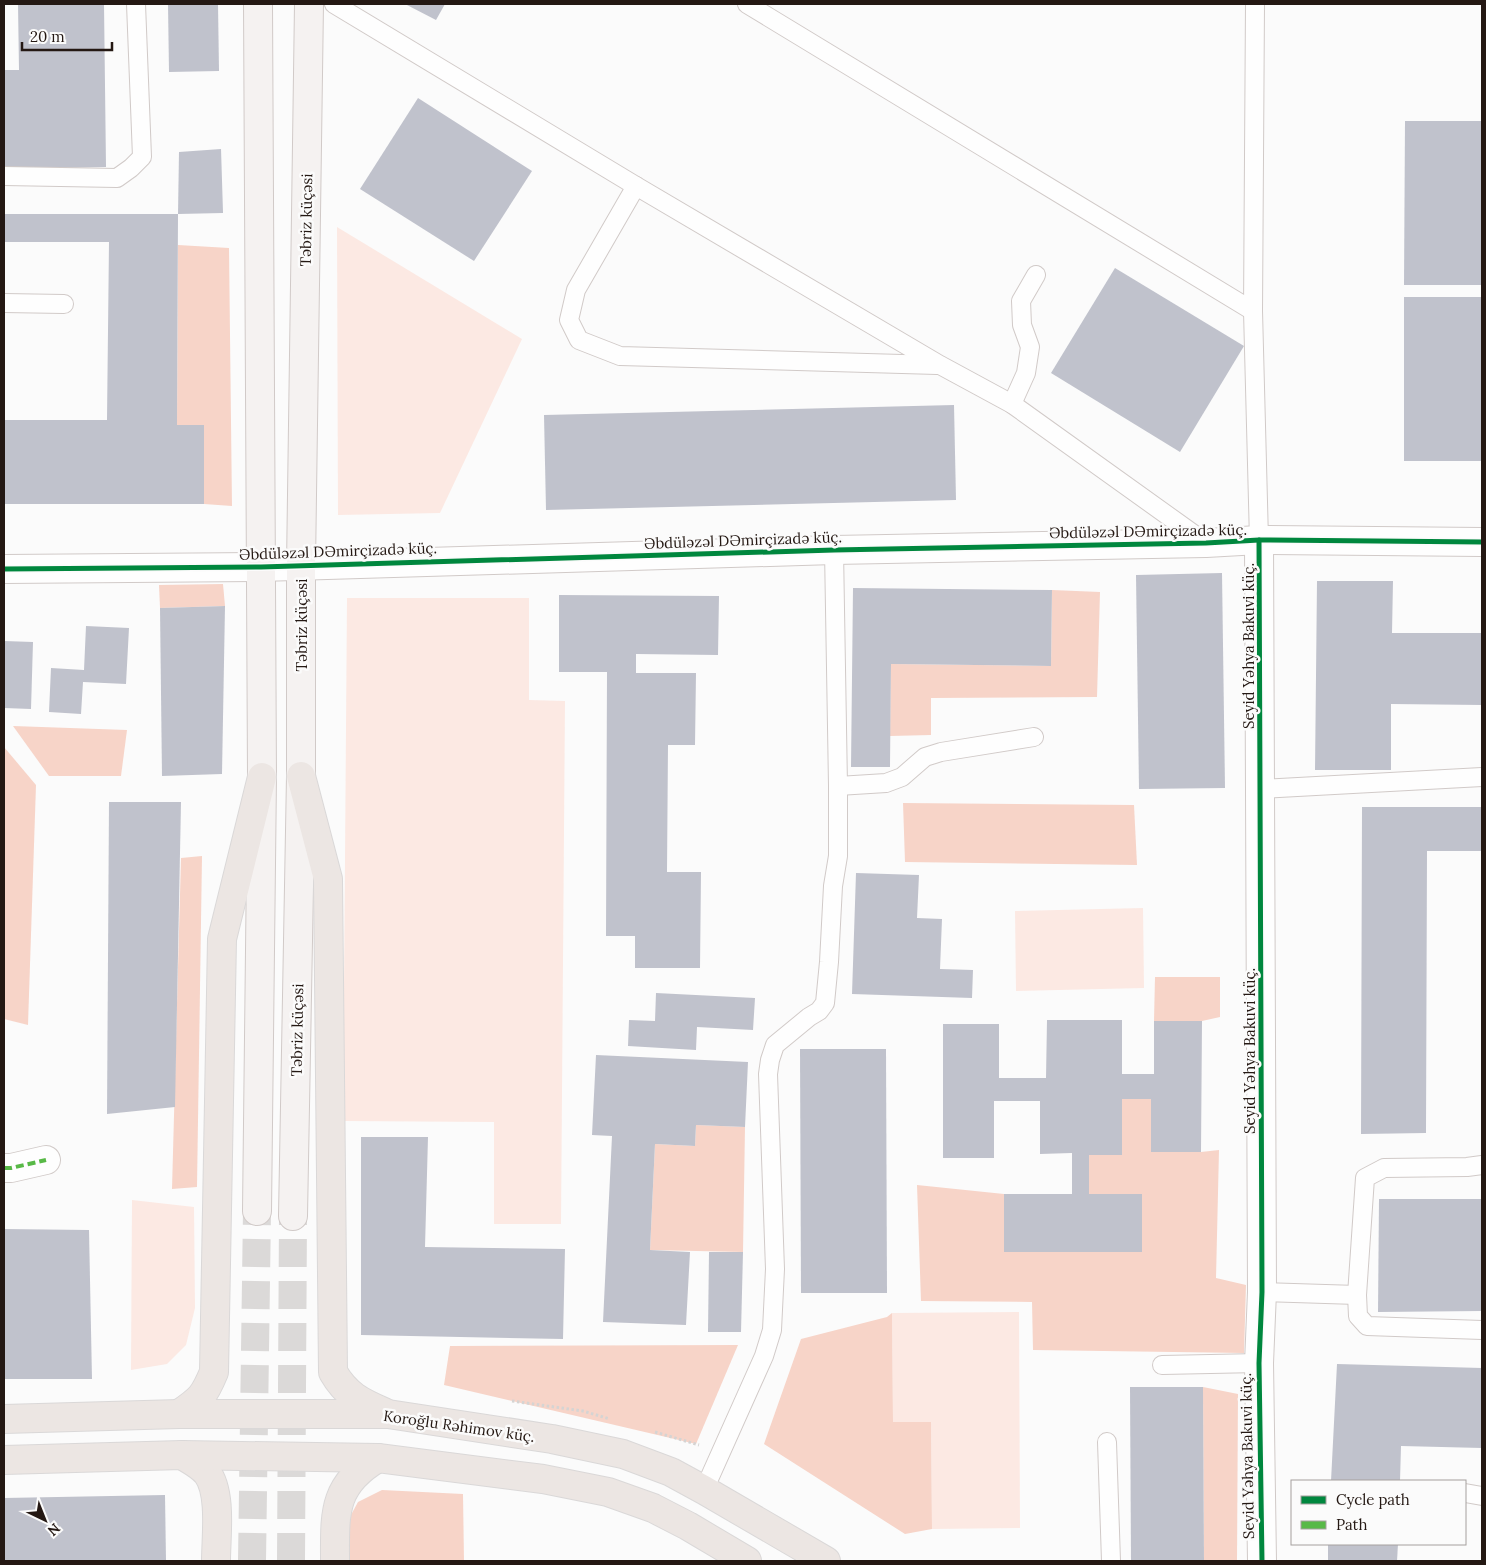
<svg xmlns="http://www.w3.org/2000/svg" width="1486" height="1565" font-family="Lora,serif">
	<rect width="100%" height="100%" fill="#fbfbfb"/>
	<!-- green -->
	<g fill="#fce9e3">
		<polygon points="337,227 522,339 440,513 338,515"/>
		<polygon points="347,598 529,598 529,700 565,701 561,1224 494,1224 494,1122 343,1121"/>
		<polygon points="1143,908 1144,988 1016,991 1015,911"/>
		<polygon points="132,1200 194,1207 195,1308 186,1345 167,1364 131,1370"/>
		<polygon points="1019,1312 1020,1528 932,1529 931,1422 893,1422 892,1313"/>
	</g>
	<!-- forest -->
	<g fill="#f7d4c8">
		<polygon points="178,245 229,248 232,506 204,504 204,425 177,425"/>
		<polygon points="223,584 225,606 160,608 159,585"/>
		<polygon points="1052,590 1100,592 1097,697 931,698 931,735 890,736 891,664 1051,666"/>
		<polygon points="13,726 127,730 121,776 49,776"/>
		<polygon points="4,747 36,785 28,1025 4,1019"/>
		<polygon points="903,803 1134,805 1137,865 905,862"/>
		<polygon points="202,856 197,1187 172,1189 181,858"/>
		<polygon points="1155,977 1220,977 1220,1017 1202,1021 1154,1021"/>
		<polygon points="1122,1099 1151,1099 1151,1152 1201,1152 1219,1150 1216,1278 1246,1285 1244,1353 1033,1350 1032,1302 921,1301 917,1185 1004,1194 1004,1252 1142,1252 1142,1194 1089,1194 1089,1155 1122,1154"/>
		<polygon points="696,1125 745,1127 743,1252 650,1250 655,1144 695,1146"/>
		<polygon points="892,1313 893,1422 931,1422 932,1529 905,1534 764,1444 801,1339 887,1317"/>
		<polygon points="738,1345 696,1444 444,1385 450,1346"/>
		<polygon points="1203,1387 1238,1394 1237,1561 1204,1561"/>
		<polygon points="382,1490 463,1494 464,1561 347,1561 346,1524 358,1502"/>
	</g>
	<!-- building -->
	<g fill="#c0c2cc">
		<polygon points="18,4 104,4 106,167 4,169 4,70 19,70"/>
		<polygon points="168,4 218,4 219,71 169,72"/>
		<polygon points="405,4 445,4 436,20"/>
		<polygon points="418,98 532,171 474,261 360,189"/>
		<polygon points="1405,121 1482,121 1482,285 1404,285"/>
		<polygon points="221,149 223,213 178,214 179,152"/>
		<polygon points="4,214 178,214 177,425 204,425 204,504 4,504 4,420 107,420 109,242 4,242"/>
		<polygon points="1115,268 1244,346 1180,452 1051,373"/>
		<rect x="1404" y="297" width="78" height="164"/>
		<polygon points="954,405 956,500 546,510 544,415"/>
		<polygon points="1222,573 1225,788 1139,789 1136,575"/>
		<polygon points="1317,581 1393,581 1392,633 1482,633 1482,705 1391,704 1391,770 1315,770"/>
		<polygon points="853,588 1052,590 1051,666 891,664 890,767 851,767"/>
		<polygon points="559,595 719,596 718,655 636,654 636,673 696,673 695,745 668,745 667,872 701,872 700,968 635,968 635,936 606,936 607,672 559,672"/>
		<polygon points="225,606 222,774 162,776 160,608"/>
		<polygon points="86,626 129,628 126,684 83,682 81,714 49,712 51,668 84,670"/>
		<polygon points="4,641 33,642 31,709 4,708"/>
		<polygon points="109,802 181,802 175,1107 107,1114"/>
		<polygon points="1362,807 1482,807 1482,851 1427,851 1426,1133 1361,1134"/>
		<polygon points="856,873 919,875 917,918 942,919 940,969 973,970 972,998 852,994"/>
		<polygon points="656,993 755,998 753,1030 697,1027 696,1050 628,1046 629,1020 655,1021"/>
		<polygon points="1047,1020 1122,1020 1122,1074 1154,1074 1154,1021 1202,1021 1201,1152 1151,1152 1151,1099 1122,1099 1122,1155 1089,1155 1089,1194 1142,1194 1142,1252 1004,1252 1004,1194 1072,1194 1072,1153 1040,1154 1040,1101 994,1101 994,1158 943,1158 943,1024 999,1024 999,1078 1046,1078"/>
		<polygon points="800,1049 886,1049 887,1293 801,1293"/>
		<polygon points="596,1055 748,1062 745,1127 696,1125 695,1146 655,1144 650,1250 690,1252 686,1325 603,1322 612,1136 592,1135"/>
		<polygon points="361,1137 428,1137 425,1247 565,1249 563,1339 361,1335"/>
		<polygon points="1379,1199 1482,1199 1482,1311 1378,1312"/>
		<polygon points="4,1229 89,1230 92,1379 4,1379"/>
		<polygon points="709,1252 743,1252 741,1332 708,1332"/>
		<polygon points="1337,1364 1482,1368 1482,1448 1401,1446 1400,1481 1331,1481"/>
		<polygon points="1130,1387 1203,1387 1204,1561 1131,1561"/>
		<polygon points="165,1495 166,1561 4,1561 4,1498"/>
		<polygon points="1328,1544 1398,1544 1397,1561 1328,1561"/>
	</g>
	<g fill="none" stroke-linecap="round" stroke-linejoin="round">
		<!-- secondary-tunnel -->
		<g stroke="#dbd9d8" stroke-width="28" stroke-dasharray="28 14" stroke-linecap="butt">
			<polyline points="252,1561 257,1211"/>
			<polyline points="291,1561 293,1216"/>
		</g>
		<!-- lane casing -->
		<g stroke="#d1cac8" stroke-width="20">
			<g id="lane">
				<polyline points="334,4 636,186 940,365 1012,404 1206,543"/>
				<polyline points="747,4 1253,311"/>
				<polyline points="1255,4 1253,311 1259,540"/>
				<polyline points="4,176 117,178 131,168 142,157 136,4"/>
				<polyline points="636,186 576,290 569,320 579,340 620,356 937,365"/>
				<polyline points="4,303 64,304"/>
				<polyline points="1012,404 1026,373 1030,347 1022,325 1021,301 1036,275"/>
				<polyline points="838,786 886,783 902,777 925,757 941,752 1034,737"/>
				<polyline points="1261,789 1482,777"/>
				<polyline points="1262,1292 1357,1295 1365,1178 1384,1168 1467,1167 1482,1165"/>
				<polyline points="1357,1295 1358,1316 1367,1326 1482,1330"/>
				<polyline points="1162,1365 1259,1363"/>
				<polyline points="1107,1442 1111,1561"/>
				<polyline points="704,1490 764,1356 772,1330 775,1269 768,1074 770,1060 775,1045 809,1017 819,1011 825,1003 829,962 833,886 838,856 838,786 834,550"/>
				<polyline points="1465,1493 1482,1496"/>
			</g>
		</g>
		<!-- street casing -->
		<g stroke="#d1cac8" stroke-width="30">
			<g id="street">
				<polyline points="1259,540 1262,1292 1259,1363 1262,1561"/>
				<polyline points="4,569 261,567 834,550 1206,543 1259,540 1482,542"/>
				<polyline points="4,1168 11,1168 46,1160"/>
			</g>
		</g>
		<!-- secondary casing -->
		<g stroke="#d1cac8" stroke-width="30">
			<g id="secondary">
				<polyline points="257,1211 262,777 258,4"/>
				<polyline points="293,1216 301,776 301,565 309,4"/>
			</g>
		</g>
		<!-- primary casing -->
		<g stroke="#dad8d8" stroke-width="30">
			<g id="primary">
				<path d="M301,776L328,879L333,1372C346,1395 361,1402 384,1412"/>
				<path d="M179,1414C201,1399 204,1396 214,1372L222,939L262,777"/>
				<polyline points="4,1419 179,1414 388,1414 552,1439 623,1454 671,1472 704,1490 826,1561"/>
				<path d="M182,1455C190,1460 200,1465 207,1473C222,1493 216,1537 216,1561"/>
				<polyline points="4,1460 182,1455 378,1458 543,1479 608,1492 653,1508 688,1526 747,1561"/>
				<path d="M335,1561C335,1514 332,1485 378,1458"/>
			</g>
		</g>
		<!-- path -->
		<g stroke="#d5d4d3" stroke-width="3" stroke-dasharray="2.5 2.5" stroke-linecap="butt">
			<polyline points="512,1401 583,1411 610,1419"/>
			<polyline points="655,1432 699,1445"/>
		</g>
		<!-- lane -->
		<use href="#lane" stroke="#fefefe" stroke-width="18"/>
		<!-- street -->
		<use href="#street" stroke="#fefefe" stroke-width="28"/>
		<!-- secondary -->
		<use href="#secondary" stroke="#f5f2f1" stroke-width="28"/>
		<!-- primary -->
		<use href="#primary" stroke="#ece6e3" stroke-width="28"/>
		<!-- quiet -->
		<polyline stroke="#58b947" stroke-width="4" stroke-dasharray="8 4" stroke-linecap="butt" points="4,1168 11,1168 46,1160"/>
		<!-- cycleway casing -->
		<g stroke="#fbfbfb" stroke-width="8">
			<g id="cycleway">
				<polyline points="1259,540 1262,1292 1259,1363 1262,1561"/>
				<polyline points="4,569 261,567 834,550 1206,543 1259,540 1482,542"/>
			</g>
		</g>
		<!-- cycleway -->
		<use href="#cycleway" stroke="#00873e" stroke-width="5"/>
	</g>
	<g text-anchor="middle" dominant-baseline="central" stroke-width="5" stroke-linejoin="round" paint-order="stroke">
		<!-- street labels -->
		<g font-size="15" fill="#241813" stroke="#fbfbfb">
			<text transform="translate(306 220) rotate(-89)">Təbriz küçəsi</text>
			<text transform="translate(1148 531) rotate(-1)">Əbdüləzəl DƏmirçizadə küç.</text>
			<text transform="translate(743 540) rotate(-2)">Əbdüləzəl DƏmirçizadə küç.</text>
			<text transform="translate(338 551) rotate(-2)">Əbdüləzəl DƏmirçizadə küç.</text>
			<text transform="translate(301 625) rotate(-90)">Təbriz küçəsi</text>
			<text transform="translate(1248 646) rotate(-90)">Seyid Yəhya Bakuvi küç.</text>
			<text transform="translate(297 1030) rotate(-89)">Təbriz küçəsi</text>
			<text transform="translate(1249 1051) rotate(-90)">Seyid Yəhya Bakuvi küç.</text>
			<text transform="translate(459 1426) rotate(8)">Koroğlu Rəhimov küç.</text>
			<text transform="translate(1247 1456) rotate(-91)">Seyid Yəhya Bakuvi küç.</text>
		</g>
	</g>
	<!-- border -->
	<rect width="1486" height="1565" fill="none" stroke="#241813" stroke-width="10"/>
	<!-- legend -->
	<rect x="1291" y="1480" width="175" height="65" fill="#fbfbfb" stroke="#a5a09e"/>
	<rect x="1301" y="1496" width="25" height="8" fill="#00873e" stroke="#a5a09e"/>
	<text x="1336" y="1505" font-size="15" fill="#241813">Cycle path</text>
	<rect x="1301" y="1521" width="25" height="8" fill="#58b947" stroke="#a5a09e"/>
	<text x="1336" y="1530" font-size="15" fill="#241813">Path</text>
	<!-- north arrow -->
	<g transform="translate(45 1520) rotate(137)" stroke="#fbfbfb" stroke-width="4" paint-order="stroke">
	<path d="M0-4L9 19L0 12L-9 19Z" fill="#241813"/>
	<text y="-8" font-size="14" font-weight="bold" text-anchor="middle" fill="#241813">N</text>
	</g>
	<!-- scale -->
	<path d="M22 42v8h90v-8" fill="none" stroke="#241813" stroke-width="2.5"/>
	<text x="30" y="42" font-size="15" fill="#241813" stroke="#fbfbfb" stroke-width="4" paint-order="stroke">20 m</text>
</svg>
